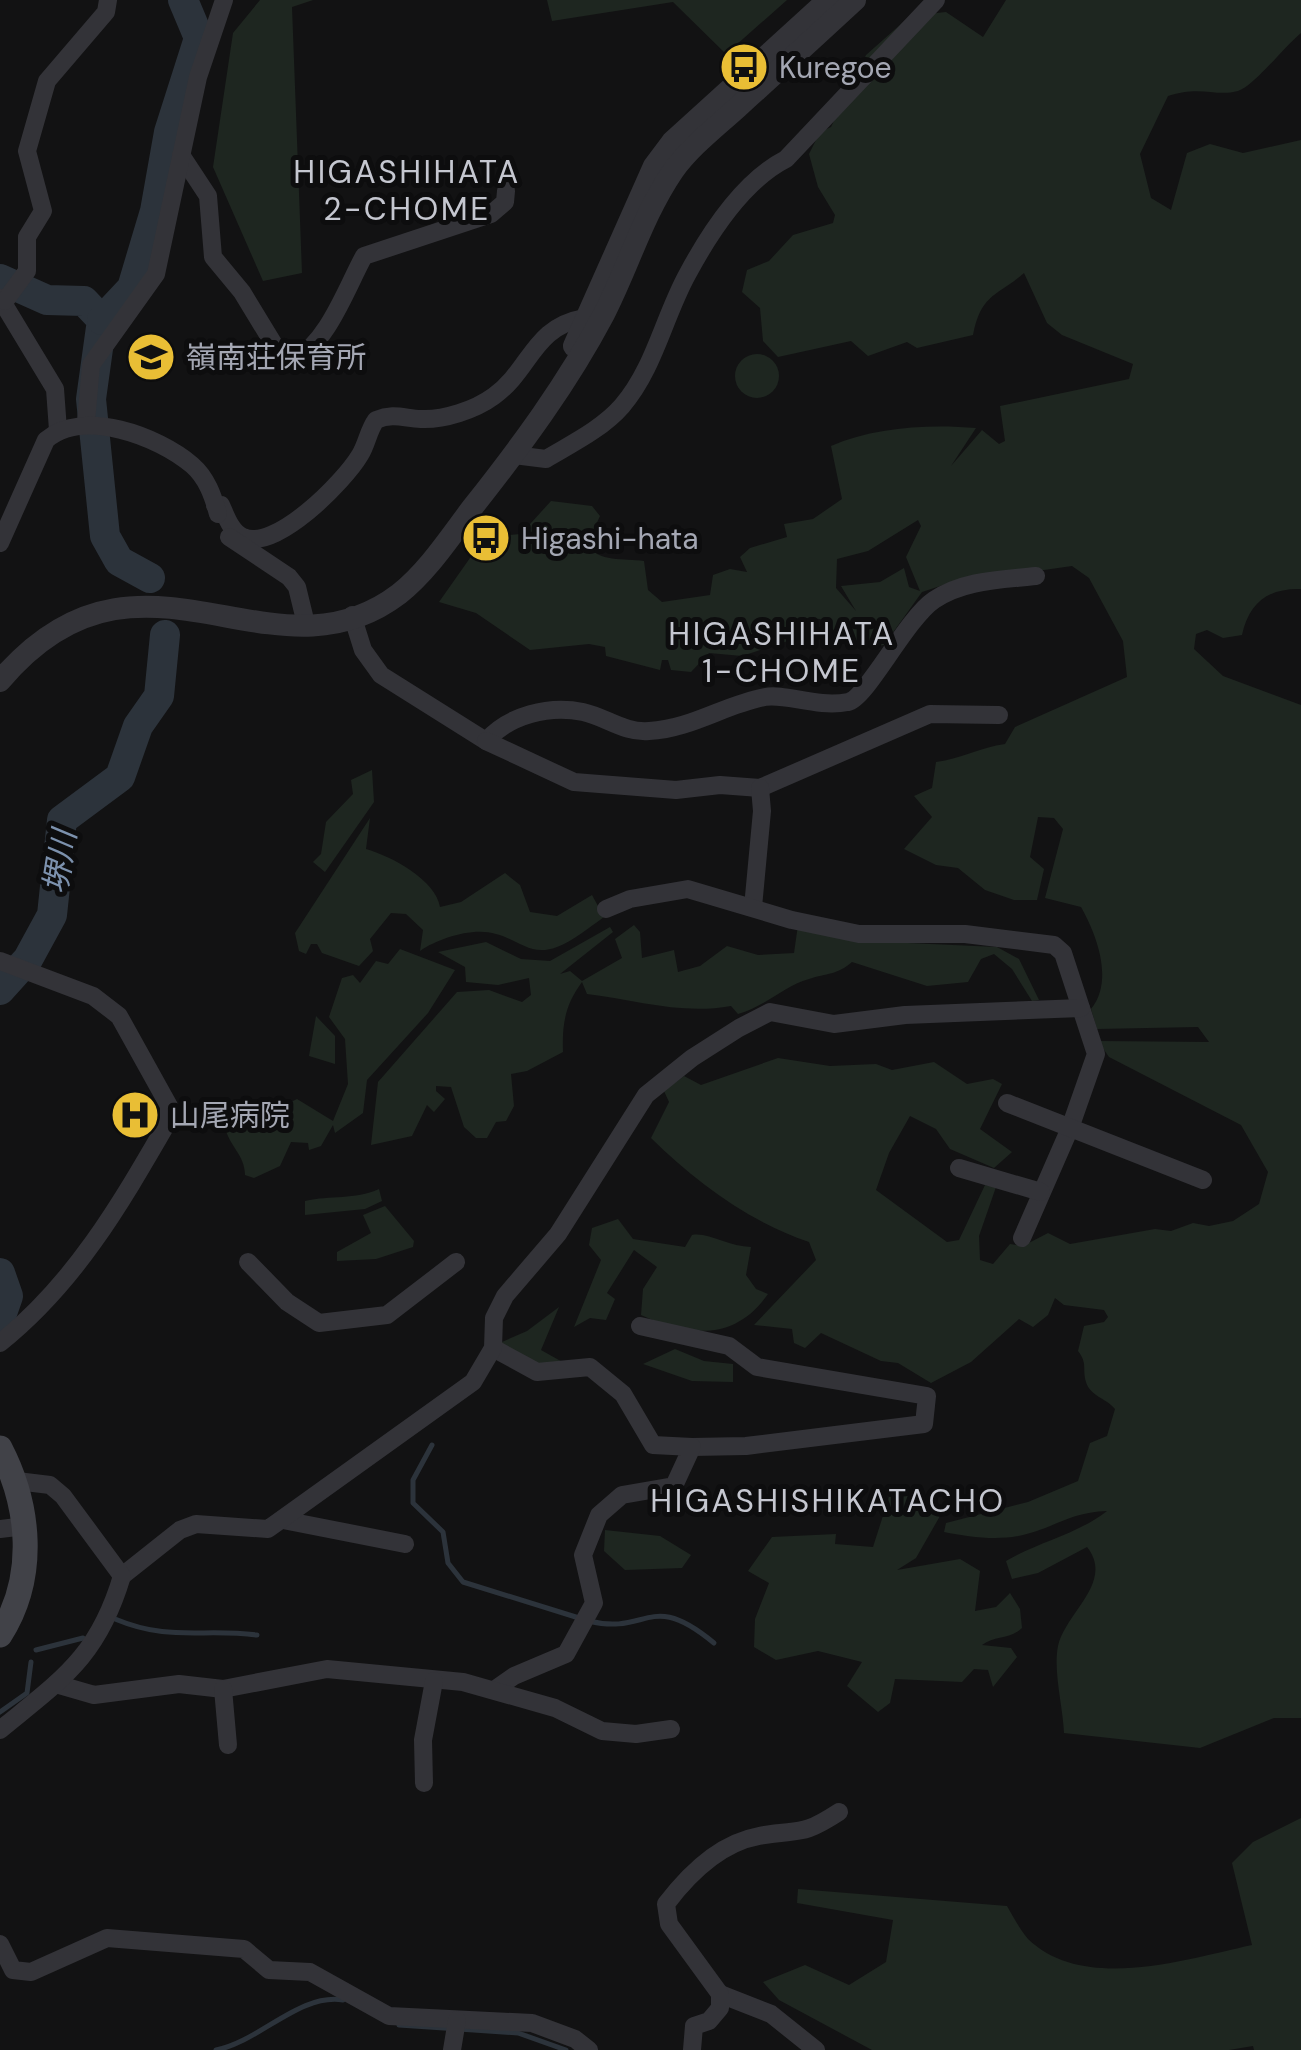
<svg xmlns="http://www.w3.org/2000/svg" width="1301" height="2050" font-family="'DM Sans','Noto Sans JP',sans-serif">
	<rect width="100%" height="100%" fill="#121213"/>
	<!-- green -->
	<g fill="#1e2620" fill-rule="evenodd">
		<polygon points="260,0 313,0 292,7 302,273 263,281 213,167 233,33"/>
		<polygon points="547,0 787,0 726,54 673,2 552,21"/>
		<path d="M1006,0H1301V33C1285,46 1253,87 1238,91C1216,97 1200,85 1168,96L1140,154L1151,198L1171,210L1187,153L1210,144L1243,153L1301,140V589C1268,588 1249,603 1242,635L1223,638L1207,630L1196,634L1194,649L1223,676L1301,705V1718H1274L1200,1748L1064,1733C1063,1707 1053,1671 1058,1646C1065,1613 1115,1582 1087,1547L1038,1573L1012,1579L1006,1561C1038,1542 1078,1534 1107,1511C1071,1512 1056,1527 1023,1535C998,1541 969,1537 944,1532L946,1523L1028,1502L1078,1481L1090,1443L1107,1436L1115,1409C1106,1398 1090,1396 1086,1382C1082,1368 1088,1364 1078,1351L1084,1326L1104,1322L1108,1317L1104,1310L1064,1305L1055,1298L1048,1315L1033,1327L1019,1319L971,1362L931,1383L898,1363L881,1361L821,1333L805,1348L794,1343L792,1329L754,1325L816,1260L809,1242C749,1222 696,1182 651,1138L669,1102L664,1091L684,1076L701,1085L778,1058L830,1066L876,1064L892,1070L934,1062L967,1084L993,1079L1002,1084L980,1129L1012,1152L994,1168L950,1149L936,1129L910,1116L889,1153L876,1190L947,1242L959,1240L985,1185L996,1187L979,1236L980,1260L993,1264L1010,1244L1023,1246L1048,1233L1070,1244L1155,1229L1171,1231L1193,1223L1209,1226L1233,1221L1259,1204L1268,1172L1241,1125L1109,1057L1098,1041L1209,1042L1198,1027L1097,1029L1091,1009C1114,981 1097,935 1081,907L1045,898L1063,829L1054,818L1038,817L1030,857L1044,869L1037,900H1014L985,890L958,868L936,865L904,849L932,817L914,796L932,788L936,762C961,759 981,747 1005,744L1015,727L1127,677L1123,641L1089,578L1072,566L946,584L922,592L884,645L861,647L844,637L853,627L835,631L820,619L804,618L794,639L742,656L709,653L691,672L671,670L668,660H662L660,670L606,656L605,647L589,644L530,650L476,613L439,602L489,531L497,525L509,535L521,534L551,501L592,506L600,516L587,544C598,563 624,558 644,561L648,590L662,602L710,595L713,575L730,569L747,572L740,557L750,548L787,537L784,524L813,519L842,499L831,446C874,427 929,424 976,428L951,466L982,430L999,444L1005,441L1000,406L1129,379L1133,364L1062,335L1047,323L1024,273C998,296 981,293 973,335L917,348L907,342L868,356L851,341L778,357L763,341L760,308L742,292L747,270L769,261L793,235L833,223L835,215L818,187L809,154L820,132L831,127L866,55L910,16L946,12L983,37ZM918,520L921,526L906,557L920,591L909,587L904,568L880,582L841,586L856,611L836,588L837,559L868,551Z"/>
		<circle cx="757" cy="376" r="22"/>
		<polygon points="372,770 374,802 325,872 313,862 321,854 326,822 353,794 351,780"/>
		<path d="M370,818L366,849C391,856 436,880 440,907L461,902L505,873L520,885L530,912L557,916L592,895L604,917C590,927 573,941 557,947C531,957 519,940 496,934C473,927 439,938 420,951L423,930L406,914L391,913L370,939L373,951L359,966L322,953L317,944H311L306,954L299,951L295,933Z"/>
		<path d="M634,925L640,932L642,958L674,950L678,972L700,966L727,946L758,955L794,953L798,925L864,941L997,947L1019,959L1039,1000L1032,1001L1012,969L994,954L981,959L968,982L927,986L852,962C837,975 827,973 809,979C784,986 766,1006 738,1014L731,1006C681,1015 637,1000 587,994L582,982C565,1005 562,1024 563,1052L527,1071L511,1074L514,1106L506,1121L496,1122L487,1138H476L464,1127L451,1087L436,1086V1091L445,1099L434,1112L427,1105L412,1136L371,1145L378,1082L457,992L489,990L522,1002L531,995L529,978L498,985L466,982L465,967L438,952L486,942L521,959L550,961L610,927L613,932L560,974L570,971L582,981L622,958L615,939Z"/>
		<path d="M400,949L455,970L428,1013L367,1080L363,1113L335,1133L333,1125L321,1146L309,1150L308,1143L291,1142L280,1166L254,1178L245,1175C245,1155 229,1146 225,1127L233,1131L260,1117L264,1097L281,1107L297,1099L333,1121L348,1084L345,1039L329,1017L342,978L353,975L360,983L376,961L388,964Z"/>
		<polygon points="316,1016 335,1036 335,1064 309,1056"/>
		<path d="M379,1189L382,1201L365,1209L305,1215V1201C331,1195 354,1200 379,1189Z"/>
		<polygon points="385,1206 414,1241 413,1247 376,1259 337,1261 337,1252 371,1233 363,1215"/>
		<path d="M618,1219L633,1239L685,1247L692,1235C709,1232 729,1247 751,1247L746,1275L756,1289L768,1294C735,1341 690,1337 641,1315L643,1289L657,1267L634,1250L607,1293L615,1299L606,1320L590,1318L574,1327L601,1260L589,1245L592,1228Z"/>
		<polygon points="559,1307 541,1350 566,1364 546,1368 495,1345 527,1331"/>
		<polygon points="675,1349 704,1361 733,1364 733,1382 692,1381 643,1364"/>
		<path d="M927,1495L926,1511L940,1516L916,1558L897,1570L960,1559L980,1571L975,1611L996,1607L1010,1593L1020,1609L1022,1628C1009,1640 995,1635 982,1645L1011,1648L1017,1657L993,1687L988,1670L974,1669L962,1682L895,1679L890,1703L878,1712L847,1686L862,1662L818,1651L776,1660L754,1647L755,1619L769,1583L748,1571L772,1537L836,1534L835,1544L873,1547L889,1497Z"/>
		<polygon points="605,1530 660,1536 691,1555 682,1568 625,1570 604,1551"/>
		<path d="M1301,1818V2050H1254L1253,2046L1229,2050H872L779,2000L763,1982L805,1965L849,1985L886,1962L893,1920L797,1903L798,1889L1007,1906C1013,1916 1020,1930 1028,1939C1084,1993 1187,1959 1252,1945L1232,1863L1253,1842Z"/>
	</g>
	<g fill="none" stroke-linecap="round" stroke-linejoin="round">
		<!-- stream -->
		<g stroke="#2c333b" stroke-width="5">
			<polyline points="432,1445 413,1480 413,1503 443,1532 448,1563 463,1582 579,1618"/>
			<path d="M115,1619C170,1642 202,1628 257,1635"/>
			<path d="M589,1621C649,1636 649,1589 714,1643"/>
			<polyline points="36,1650 83,1638"/>
			<polyline points="0,1712 27,1693 31,1662"/>
			<polyline points="399,2025 518,2033 566,2050"/>
			<path d="M216,2050C259,2042 299,1993 343,2000"/>
		</g>
		<!-- river -->
		<g stroke="#2c333b" stroke-width="30">
			<polyline points="0,279 47,300 84,301 102,320 91,399 105,536 119,561 150,578"/>
			<polyline points="102,320 132,288 155,211 169,132 199,38 183,0"/>
			<polyline points="0,990 28,959 52,915 62,820 120,777 138,726 159,696 165,635"/>
			<polyline points="0,1273 8,1296 0,1319"/>
		</g>
		<!-- minor -->
		<g stroke="#333338" stroke-width="18">
			<path d="M181,155L208,196L213,257L242,292L276,348L294,360C328,342 346,289 364,256L491,214L505,202L506,191"/>
			<polyline points="0,298 55,389 58,430"/>
			<polyline points="5,301 27,271 27,237 43,211 27,151 47,81 106,12 108,0"/>
			<polyline points="86,422 91,365 156,274 198,77 224,0"/>
			<path d="M514,455L546,459C571,444 602,429 622,406C654,369 664,317 687,275C710,232 743,181 786,159L936,0"/>
			<path d="M215,505H221C226,516 231,532 243,537C275,552 344,482 360,455C367,444 368,431 376,420C393,413 403,418 421,419C444,420 475,410 494,396C531,369 533,327 584,318"/>
			<polyline points="229,537 289,577 297,587 306,624"/>
			<path d="M0,543L46,440C83,408 158,436 192,465C207,478 213,496 218,514"/>
			<path d="M352,615L363,650L381,675L486,741C509,715 549,705 583,712C606,717 624,733 649,731C691,729 726,704 765,697C785,693 817,708 848,702C866,699 906,619 934,600C964,580 1000,580 1036,576"/>
			<polyline points="486,741 574,782 676,790 720,785 760,788 930,714 999,715"/>
			<polyline points="753,907 762,811 760,788"/>
			<polyline points="606,909 630,899 688,889 792,920 859,934 965,934 1054,945 1063,953 1096,1054 1070,1128 1022,1238"/>
			<path d="M0,961L93,996L119,1016L169,1106V1120C121,1203 76,1282 0,1343"/>
			<polyline points="1007,1103 1203,1180"/>
			<polyline points="959,1168 1041,1192"/>
			<polyline points="248,1262 287,1302 319,1323 387,1315 456,1262"/>
			<polyline points="640,1326 729,1346 757,1367 927,1396 924,1424 746,1446 692,1447"/>
			<polyline points="493,1348 537,1372 590,1367 623,1394 653,1445 692,1447 674,1486 622,1495 599,1515 583,1555 594,1603 566,1654 514,1676 494,1690"/>
			<polyline points="283,1520 405,1544"/>
			<polyline points="0,1529 25,1526"/>
			<polyline points="122,1576 180,1530 196,1524 268,1529 473,1382 493,1348 494,1318 505,1296 558,1234 646,1095 692,1058 739,1028 770,1012 834,1024 905,1015 1081,1008"/>
			<polyline points="56,1684 94,1695 179,1684 223,1689 327,1669 463,1682 555,1708 602,1731 636,1734 671,1729"/>
			<polyline points="223,1689 228,1745"/>
			<path d="M0,1730C62,1679 98,1657 122,1576L63,1496L50,1485L17,1481"/>
			<polyline points="424,1783 423,1740 434,1681"/>
			<polyline points="0,1944 13,1970 31,1972 107,1938 244,1949 269,1970 310,1972 389,2016 532,2023 575,2039 589,2050"/>
			<polyline points="720,1994 771,2014 816,2050"/>
			<polyline points="452,2050 457,2020"/>
			<path d="M692,2050L694,2026L709,2021L720,2008V1994L669,1924L666,1904C688,1875 720,1843 759,1836C801,1828 799,1838 839,1812"/>
		</g>
		<!-- tertiary -->
		<g stroke="#333338" stroke-width="22">
			<polyline points="574,346 654,166 672,142 828,0"/>
			<path d="M0,681C139,516 270,692 399,594C428,571 450,537 472,508C521,446 567,384 604,314C628,267 643,215 673,171C690,147 716,127 738,107C777,72 816,36 855,0"/>
		</g>
		<!-- secondary -->
		<path stroke="#414248" stroke-width="25" d="M0,1448C30,1506 37,1577 0,1635"/>
	</g>
	<!-- icons -->
	<defs>
		<g id="bus-disc" transform="scale(2.5)"><circle r="9.5" fill="#e9be35" stroke="#0d0d0e"/><path d="M-5-6H5V4H4V6H2V4H-2V6H-4V4H-5ZM-3.5-4V0h7V-4ZM-3.5 1.2v1.5H-2V1.2ZM2 1.2v1.5H3.5V1.2Z" fill="#111"/></g>
		<g id="school-disc" transform="scale(2.5)"><circle r="9.5" fill="#e9be35" stroke="#0d0d0e"/><path d="M0-5L7-2L0 1L-7-2ZM-4 1L0 2.5L4 1V4Q0 6-4 4Z" fill="#111"/></g>
		<g id="hospital-disc" transform="scale(2.5)"><circle r="9.5" fill="#e9be35" stroke="#0d0d0e"/><path d="M-5-5h3v3.5h4V-5h3V5h-3V1.5h-4V5h-3Z" fill="#111"/></g>
	</defs>
	<g fill-rule="evenodd">
		<use href="#bus-disc" x="744" y="67"/>
		<use href="#school-disc" x="151" y="357"/>
		<use href="#bus-disc" x="486" y="538"/>
		<use href="#hospital-disc" x="135" y="1115"/>
	</g>
	<g text-anchor="middle" dominant-baseline="central" stroke-width="10" stroke-linejoin="round" paint-order="stroke">
		<!-- poi labels -->
		<g font-size="30" fill="#a4a7b3" stroke="#0d0d0e" text-anchor="start">
			<text x="779" y="67">Kuregoe</text>
			<text x="186" y="357">嶺南荘保育所</text>
			<text x="521" y="538">Higashi-hata</text>
			<text x="170" y="1115">山尾病院</text>
		</g>
		<!-- neighbourhood labels -->
		<g font-size="32" letter-spacing="2.5" fill="#c5c7d0" stroke="#0d0d0e">
			<text x="407" y="172">HIGASHIHATA<tspan x="407" dy="37">2-CHOME</tspan></text>
			<text x="782" y="634">HIGASHIHATA<tspan x="782" dy="37">1-CHOME</tspan></text>
			<text x="828" y="1501">HIGASHISHIKATACHO</text>
		</g>
		<!-- water labels -->
		<g font-size="32" font-style="italic" fill="#7c91ad" stroke="#0d0d0e">
			<text transform="translate(60 862) rotate(-81)">堺川</text>
		</g>
	</g>
</svg>
